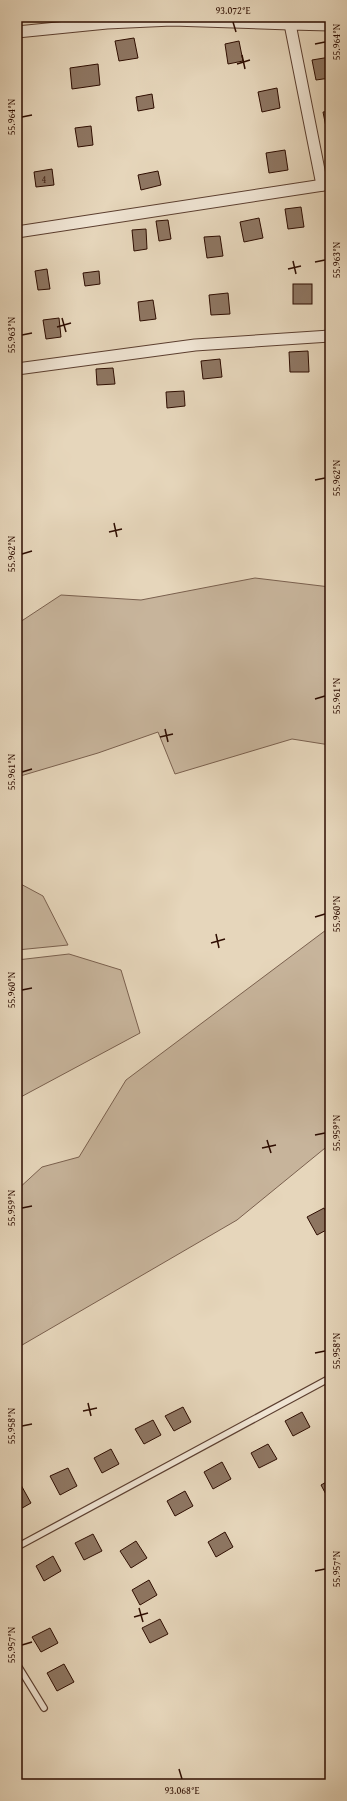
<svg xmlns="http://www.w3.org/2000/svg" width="347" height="1801" font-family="'Gentium Book Plus',serif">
	<rect width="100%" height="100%" fill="#e6d6bb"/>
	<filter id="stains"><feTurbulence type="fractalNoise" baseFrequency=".005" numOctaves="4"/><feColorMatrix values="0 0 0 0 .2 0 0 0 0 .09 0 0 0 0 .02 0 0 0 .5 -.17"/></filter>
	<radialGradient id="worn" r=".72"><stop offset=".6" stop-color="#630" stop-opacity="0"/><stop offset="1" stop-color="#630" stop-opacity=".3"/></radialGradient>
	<!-- green -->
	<g fill="#c7b49b" stroke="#7a604e">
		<polygon points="255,578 330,587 330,745 292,739 175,774 158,732 98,753 17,777 17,624 61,595 141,600"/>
		<polygon points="17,882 43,896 68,945 17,950"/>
		<polygon points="330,927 330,1144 237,1220 17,1348 17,1190 42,1167 79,1157 126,1080"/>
		<polygon points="69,954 121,970 140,1033 17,1099 17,960"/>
	</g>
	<!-- building -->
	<g fill="#8e7662" stroke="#2e0d01">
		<polygon points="134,38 138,58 119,61 115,41"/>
		<polygon points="239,41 243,61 228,64 225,44"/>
		<polygon points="330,57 330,78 316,80 312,60"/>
		<polygon points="98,64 100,85 72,89 70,68"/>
		<polygon points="277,88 280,108 262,112 258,92"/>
		<polygon points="152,94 154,108 138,111 136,97"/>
		<polygon points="330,111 330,131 327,132 323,112"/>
		<polygon points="91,126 93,145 78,147 75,128"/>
		<polygon points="285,150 288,170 269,173 266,153"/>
		<polygon points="52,169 54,185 36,187 34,172"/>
		<polygon points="158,171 161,185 141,190 138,175"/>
		<polygon points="301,207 304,227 288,229 285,209"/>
		<polygon points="259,218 263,238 244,242 240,222"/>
		<polygon points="168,220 171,239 159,241 156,221"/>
		<polygon points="146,229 147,249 134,251 132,230"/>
		<polygon points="220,236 223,256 207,258 204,237"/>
		<polygon points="47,269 50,289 38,290 35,271"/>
		<polygon points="99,271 100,284 85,286 83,273"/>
		<rect x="293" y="284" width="19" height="20"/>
		<polygon points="228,293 230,314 211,315 209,295"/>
		<polygon points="153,300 156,319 140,321 138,302"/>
		<polygon points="59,318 61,337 46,339 43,320"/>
		<polygon points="308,351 309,372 290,372 289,352"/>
		<polygon points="220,359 222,377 203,379 201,361"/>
		<polygon points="113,368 115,384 97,385 96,369"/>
		<polygon points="184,391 185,406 167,408 166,392"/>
		<polygon points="324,1208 330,1219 330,1228 317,1235 307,1217"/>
		<polygon points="183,1407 191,1422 174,1431 165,1416"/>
		<polygon points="302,1412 310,1427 293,1436 285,1421"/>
		<polygon points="153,1420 161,1435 144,1444 135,1429"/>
		<polygon points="268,1444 277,1459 259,1468 251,1453"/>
		<polygon points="111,1449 119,1464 102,1473 94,1458"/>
		<polygon points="222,1462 231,1479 213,1489 204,1472"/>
		<polygon points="68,1468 77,1486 60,1495 50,1476"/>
		<polygon points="330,1480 330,1500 329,1500 321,1485"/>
		<polygon points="21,1485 31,1503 17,1511 17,1488"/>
		<polygon points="185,1491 193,1506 175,1516 167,1501"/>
		<polygon points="225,1532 233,1547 216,1557 208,1542"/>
		<polygon points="93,1534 102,1551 84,1560 75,1543"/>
		<polygon points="136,1541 147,1558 131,1568 120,1551"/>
		<polygon points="53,1556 61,1571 44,1581 36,1566"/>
		<polygon points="149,1580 157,1595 140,1605 132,1590"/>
		<polygon points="160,1619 168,1634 150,1643 142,1628"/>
		<polygon points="50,1628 58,1643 41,1652 32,1637"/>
		<polygon points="64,1664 74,1682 57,1691 47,1673"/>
	</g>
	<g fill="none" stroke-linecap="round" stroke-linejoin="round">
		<!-- lane casing -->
		<g stroke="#5c3f30" stroke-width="8">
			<g id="lane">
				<polyline points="17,1547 330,1378"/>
				<polyline points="17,1664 44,1708"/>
			</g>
		</g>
		<!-- street casing -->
		<g stroke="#5c3f30" stroke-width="13">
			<g id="street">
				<polyline points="17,32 107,23 172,20 290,24 288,17"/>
				<polyline points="322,185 290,24 330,25"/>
				<polyline points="17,232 330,184"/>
				<polyline points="17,369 195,345 330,336"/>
			</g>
		</g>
		<!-- lane -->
		<use href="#lane" stroke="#efe4d3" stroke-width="5.5"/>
		<!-- street -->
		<use href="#street" stroke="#efe4d3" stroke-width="11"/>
	</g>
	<!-- ticks -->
	<path fill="none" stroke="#2e0d01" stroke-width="1.5" d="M233,22L236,32M315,44L325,42M242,55L245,69M237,64L250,60M22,117L32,115M293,261L296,274M315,262L325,260M288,269L301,266M62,318L66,332M57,327L71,323M22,335L32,333M315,480L325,478M114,523L117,537M109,532L122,529M22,554L32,551M315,699L325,696M165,729L168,742M160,737L173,734M22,772L32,769M315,917L325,914M216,934L219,948M211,943L225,939M22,990L32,988M315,1135L325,1133M267,1140L271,1153M262,1148L276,1145M22,1208L32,1206M315,1353L325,1351M88,1403L91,1416M83,1411L97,1408M22,1426L32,1424M315,1571L325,1569M139,1608L143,1622M134,1617L148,1613M22,1645L32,1642M179,1769L182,1779"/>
	<g text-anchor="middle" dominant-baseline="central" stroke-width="4" stroke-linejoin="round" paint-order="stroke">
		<!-- number labels -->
		<g font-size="10" fill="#462719">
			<text x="44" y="179">4</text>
		</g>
	</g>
	<!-- margin -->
	<rect width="347" height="1801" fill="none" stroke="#e6d6bb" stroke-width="44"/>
	<rect x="22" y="22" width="303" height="1757" fill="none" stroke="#2e0d01" stroke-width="1.5"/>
	<g font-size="10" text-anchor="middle" fill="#2e0d01">
		<text x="233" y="14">93.072°E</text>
		<text transform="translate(336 42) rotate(-90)" y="4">55.964°N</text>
		<text transform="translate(11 117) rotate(-90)" y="4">55.964°N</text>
		<text transform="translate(336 260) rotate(-90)" y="4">55.963°N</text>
		<text transform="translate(11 335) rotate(-90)" y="4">55.963°N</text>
		<text transform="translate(336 478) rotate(-90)" y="4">55.962°N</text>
		<text transform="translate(11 554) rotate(-90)" y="4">55.962°N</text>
		<text transform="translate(336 696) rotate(-90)" y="4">55.961°N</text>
		<text transform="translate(11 772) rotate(-90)" y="4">55.961°N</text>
		<text transform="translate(336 914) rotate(-90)" y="4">55.960°N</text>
		<text transform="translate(11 990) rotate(-90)" y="4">55.960°N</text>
		<text transform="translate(336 1133) rotate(-90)" y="4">55.959°N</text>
		<text transform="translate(11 1208) rotate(-90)" y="4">55.959°N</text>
		<text transform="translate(336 1351) rotate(-90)" y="4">55.958°N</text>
		<text transform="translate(11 1426) rotate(-90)" y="4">55.958°N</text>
		<text transform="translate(336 1569) rotate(-90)" y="4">55.957°N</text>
		<text transform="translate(11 1645) rotate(-90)" y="4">55.957°N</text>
		<text x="182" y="1794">93.068°E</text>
	</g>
	<rect width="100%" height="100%" filter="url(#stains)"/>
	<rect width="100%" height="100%" fill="url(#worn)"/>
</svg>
